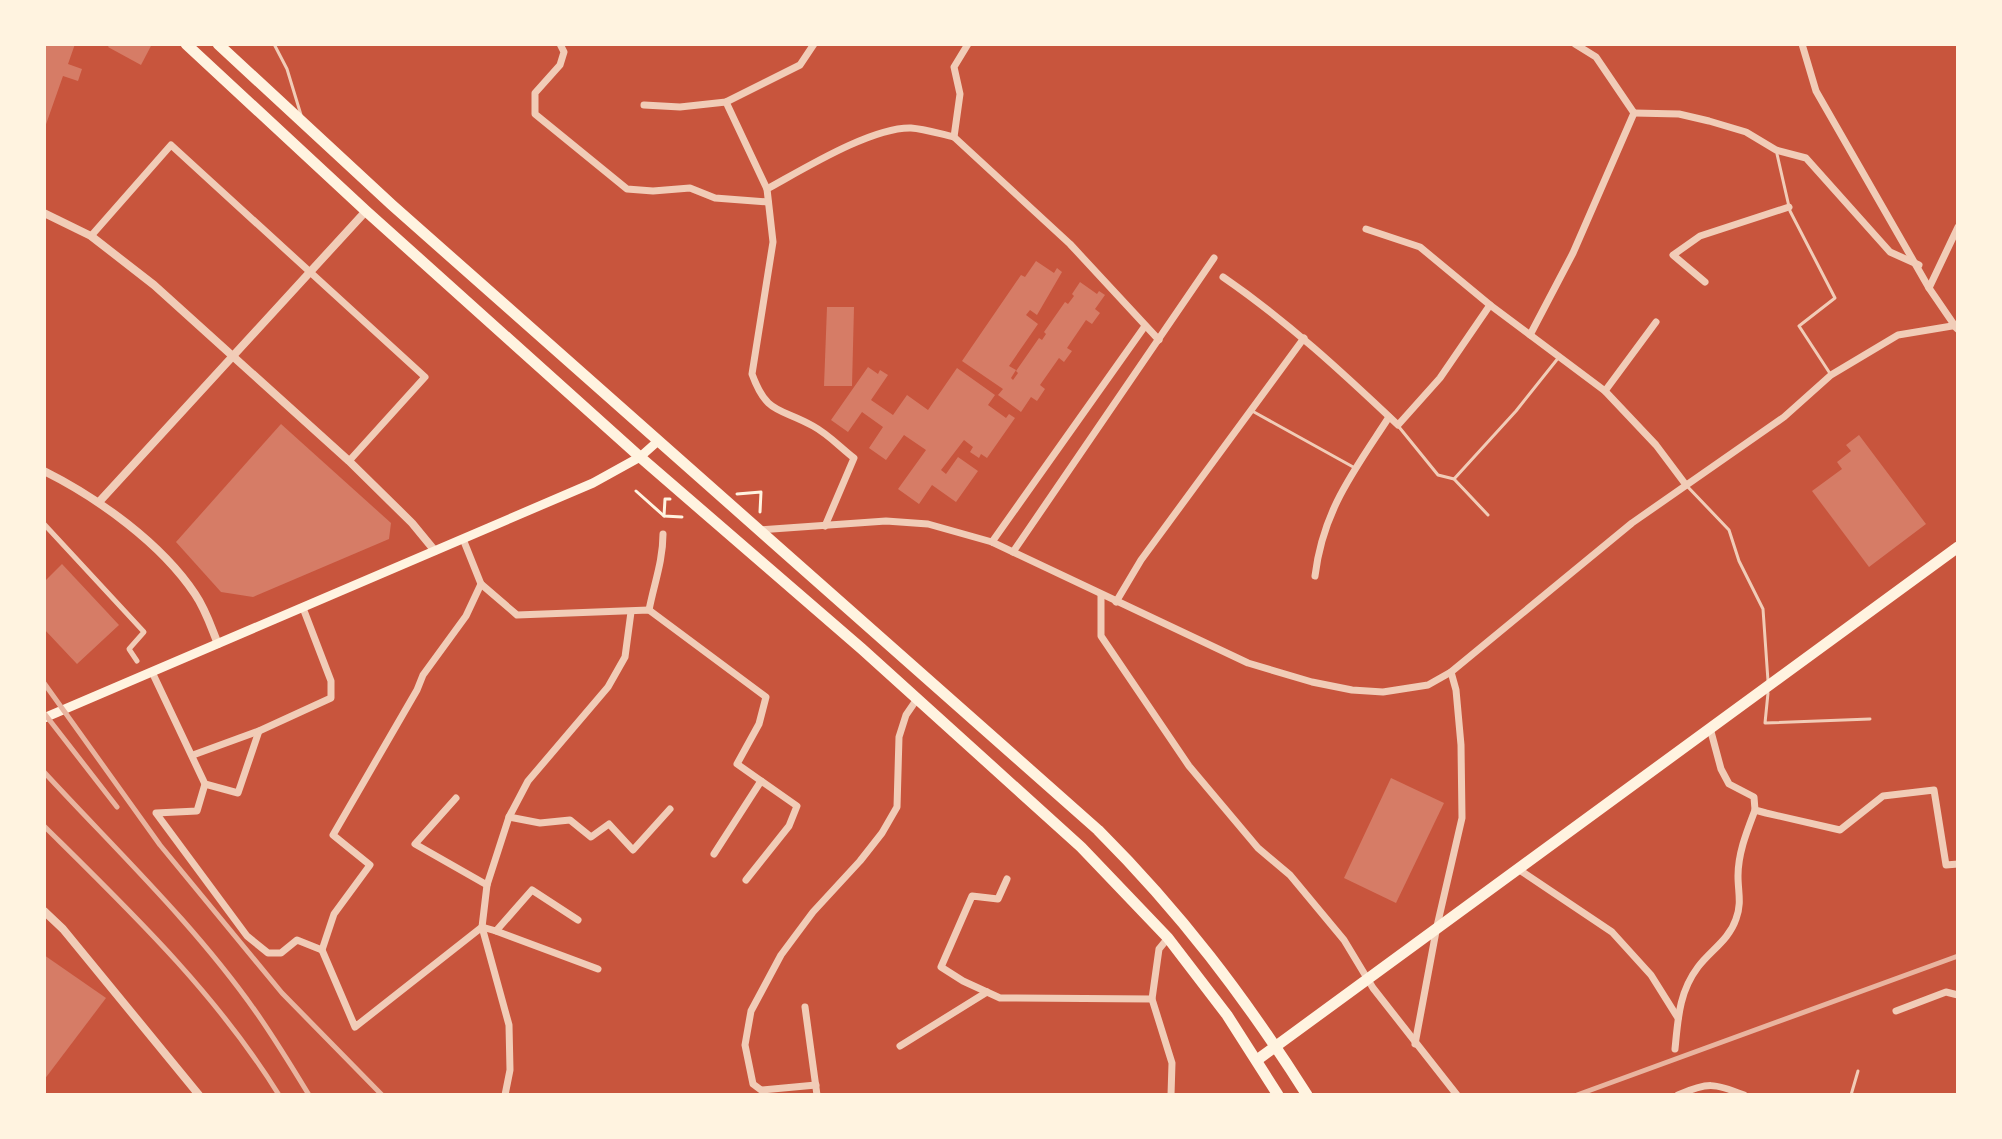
<svg xmlns="http://www.w3.org/2000/svg" width="2002" height="1139" font-family="'Asap Condensed',sans-serif">
	<rect width="100%" height="100%" fill="#c8553d"/>
	<!-- building -->
	<g fill="#d67c66">
		<polygon points="44,44 75,44 68,64 82,69 78,81 63,76 44,130"/>
		<polygon points="110,44 152,44 141,65 108,47"/>
		<polygon points="1036,261 1054,273 1057,268 1062,272 1037,315 1030,310 1026,315 1038,324 1009,366 1016,370 1011,378 1013,380 1018,373 1016,371 1039,338 1042,340 1046,334 1044,332 1065,302 1068,304 1074,296 1072,294 1080,282 1097,294 1099,291 1105,295 1095,309 1100,313 1092,324 1086,320 1067,348 1072,351 1064,362 1059,358 1040,385 1045,389 1037,401 1031,397 1021,412 998,395 1003,389 962,361 1021,275 1025,277"/>
		<polygon points="827,307 854,307 852,386 824,386"/>
		<polygon points="868,367 878,374 880,370 888,375 871,400 893,415 907,395 928,410 957,368 995,395 988,405 1006,418 1009,414 1015,418 987,458 981,454 979,458 970,452 973,447 964,440 941,470 946,474 958,457 978,471 956,502 932,485 919,504 898,489 926,450 904,435 886,460 869,448 883,427 862,412 848,432 831,420"/>
		<polygon points="281,424 391,523 389,539 253,597 221,592 176,542"/>
		<polygon points="1859,435 1926,524 1869,567 1812,491 1842,469 1837,462 1851,451 1846,445"/>
		<polygon points="62,564 119,625 77,664 44,629 44,582"/>
		<polygon points="1391,778 1444,803 1396,903 1344,878"/>
		<polygon points="44,955 106,998 44,1080"/>
	</g>
	<g fill="none" stroke-linecap="round" stroke-linejoin="round">
		<!-- path -->
		<g stroke="#fff3e0" stroke-width="3">
			<polyline points="636,491 664,516"/>
			<polyline points="737,494 761,492 760,512"/>
			<polyline points="670,499 665,499 664,516 682,517"/>
		</g>
		<!-- service -->
		<g stroke="#f1ccb7" stroke-width="3">
			<polyline points="274,44 287,69 301,115"/>
			<polyline points="1777,154 1790,211 1835,298 1799,326 1831,375"/>
			<polyline points="1254,412 1355,468"/>
			<polyline points="1399,427 1438,475 1454,479 1488,515"/>
			<polyline points="1454,479 1516,411 1559,357"/>
			<polyline points="1686,485 1729,530 1739,561 1763,609 1768,681"/>
			<polyline points="1768,693 1765,723 1870,719"/>
			<polyline points="1851,1095 1858,1071"/>
		</g>
		<!-- pedestrian -->
		<polyline stroke="#f1ccb7" stroke-width="5" points="44,524 144,632 129,649 137,661"/>
		<!-- minor -->
		<g stroke="#f1ccb7" stroke-width="7">
			<polyline points="560,44 564,52 560,65 535,93 535,114 627,189 653,191 690,188 715,198 768,202"/>
			<polyline points="1575,44 1596,57 1634,113"/>
			<polyline points="1802,44 1816,91 1929,288 1955,326"/>
			<polyline points="726,102 767,189"/>
			<polyline points="644,105 680,107 726,102 800,65 814,44"/>
			<polyline points="1634,113 1679,114 1709,121 1746,132 1776,150 1806,158 1890,252 1919,265"/>
			<polyline points="954,137 1070,244 1159,340"/>
			<polyline points="1366,229 1420,247 1490,305 1605,391 1656,445 1686,485"/>
			<polyline points="91,236 171,145 425,377 349,461"/>
			<path d="M1223,277C1287,321 1342,372 1398,425L1440,378L1490,305"/>
			<polyline points="1705,282 1673,255 1700,236 1789,207"/>
			<polyline points="1929,288 1958,227"/>
			<polyline points="1530,335 1573,253 1634,113"/>
			<polyline points="1605,391 1656,322"/>
			<path d="M825,526L854,458C841,448 828,434 813,426C779,407 767,415 752,374L773,242L767,189C802,170 871,127 911,128C925,129 940,134 954,137L960,94L954,67L968,44"/>
			<polyline points="760,530 886,521 928,524 992,542 1248,663 1312,682 1352,690 1383,692 1428,685 1451,672 1632,523 1784,417 1831,375 1898,335 1958,325"/>
			<polyline points="463,539 481,584 517,615 649,610 766,697 759,724 737,764 797,806 789,826 746,880"/>
			<polyline points="992,542 1145,326"/>
			<polyline points="1013,552 1214,258"/>
			<path d="M1315,576C1323,510 1354,471 1389,417"/>
			<polyline points="481,584 466,616 423,675 417,690 333,835 370,865 334,914 322,950 355,1027 482,927 496,931 532,890 578,920"/>
			<polyline points="1101,595 1101,636 1189,766 1258,848 1290,875 1344,940 1373,988 1457,1095"/>
			<polyline points="1116,602 1141,560 1304,338"/>
			<path d="M649,610C654,584 663,561 663,534"/>
			<polyline points="152,672 205,784 238,793 259,731 331,698 331,681 303,608"/>
			<polyline points="1710,728 1721,769 1729,784 1754,797 1755,810 1766,813 1840,830 1883,796 1934,790 1946,865 1958,864"/>
			<polyline points="193,755 259,731"/>
			<polyline points="205,784 197,811 156,813 247,936 268,953 281,953 297,940 322,950"/>
			<polyline points="456,798 415,844 487,885"/>
			<polyline points="509,817 540,823 570,820 591,837 609,824 633,850 670,809"/>
			<polyline points="714,854 761,781"/>
			<polyline points="1518,869 1612,932 1651,975 1678,1018"/>
			<polyline points="1007,879 998,899 972,896 941,967 963,981 1000,998 1152,999"/>
			<polyline points="496,931 598,969"/>
			<polyline points="1168,938 1159,949 1152,999 1172,1063 1171,1095"/>
			<polyline points="805,1007 817,1095"/>
			<polyline points="1896,1011 1946,992 1958,995"/>
			<polyline points="1415,1044 1437,926 1462,818 1461,745 1456,690 1451,672"/>
			<polyline points="900,1046 987,992"/>
			<path d="M1675,1049C1678,1019 1679,992 1698,967C1711,950 1729,940 1736,919C1742,903 1738,892 1738,876C1738,853 1747,831 1755,810"/>
			<polyline points="816,1085 761,1090 753,1084 745,1045 751,1011 781,955 813,912 860,861 882,833 897,807 899,737 906,715 917,699"/>
			<polyline points="505,1095 510,1070 509,1025 482,927 487,885 509,817 528,781 608,687 625,657 631,612"/>
			<path d="M1678,1095C1708,1082 1714,1083 1744,1095"/>
		</g>
		<!-- tertiary -->
		<g stroke="#f1ccb7" stroke-width="8">
			<polyline points="44,213 91,236 154,285 349,461 412,523 435,551"/>
			<polyline points="1955,326 1958,329"/>
			<path d="M44,471C98,498 161,543 195,594C206,610 211,627 218,644"/>
			<polyline points="99,502 366,211"/>
			<polyline points="44,911 63,929 199,1095"/>
		</g>
		<!-- secondary -->
		<polyline stroke="#fff3e0" stroke-width="9" points="44,718 593,483 640,457 658,441"/>
		<!-- trunk -->
		<g stroke="#fff3e0" stroke-width="11">
			<polyline points="186,44 366,211 640,457 862,649 1081,847 1168,938 1227,1015 1278,1095"/>
			<path d="M218,44L392,205L1098,830C1181,913 1244,996 1307,1095"/>
			<polyline points="1257,1060 1958,547"/>
		</g>
		<!-- rail -->
		<g stroke="#e9b49f" stroke-width="5">
			<polyline points="44,683 160,845 282,993 382,1095"/>
			<polyline points="44,713 117,807"/>
			<path d="M44,772C116,850 195,925 256,1012C275,1039 292,1067 309,1095"/>
			<path d="M44,826C129,910 216,993 279,1095"/>
			<polyline points="1577,1095 1958,956"/>
		</g>
	</g>
	<!-- border -->
	<rect width="2002" height="1139" fill="none" stroke="#fff3e0" stroke-width="92"/>
</svg>
